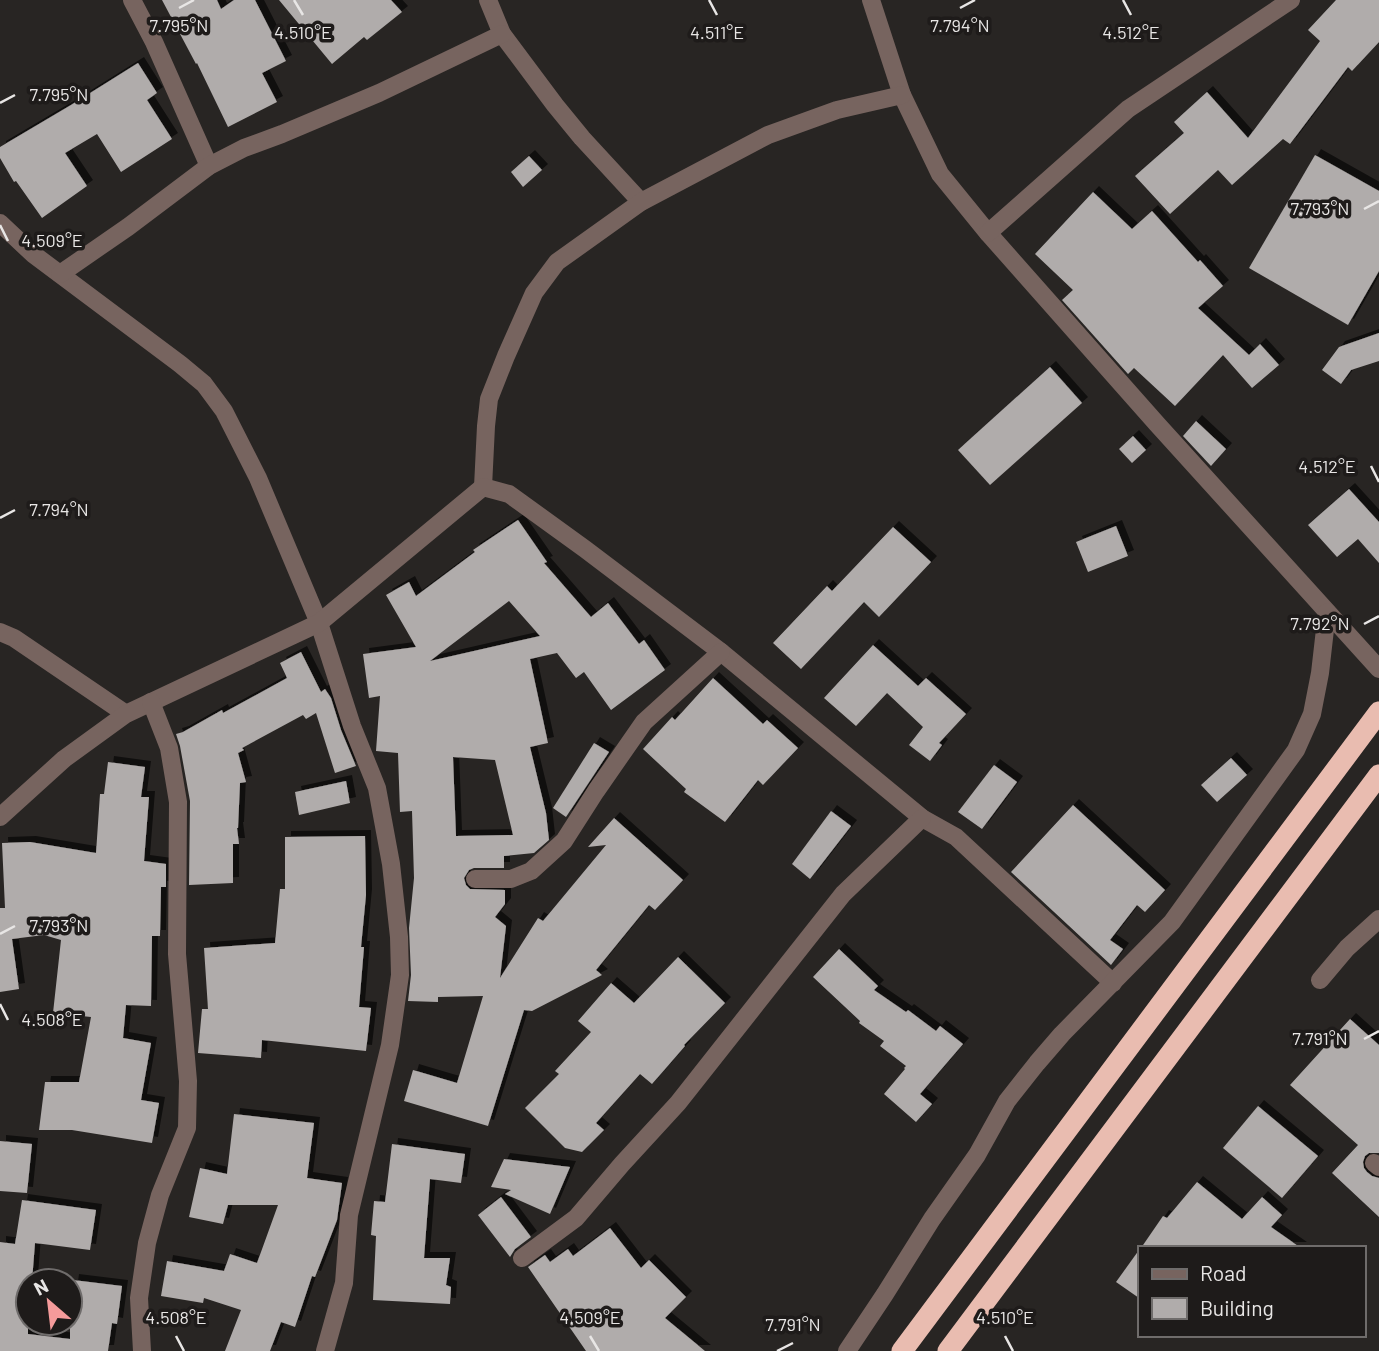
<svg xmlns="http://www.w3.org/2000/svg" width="1379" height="1351" font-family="Barlow,sans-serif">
	<defs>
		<filter id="shadow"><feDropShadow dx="6" dy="-6" stdDeviation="0" flood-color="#0009"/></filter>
	</defs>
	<rect width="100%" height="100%" fill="#282523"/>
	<!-- building -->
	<g fill="#b0acab" fill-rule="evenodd" filter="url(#shadow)">
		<polygon points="162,0 217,0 221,9 234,0 255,0 286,61 262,73 277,102 228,127 197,63 196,64"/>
		<polygon points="279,0 391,0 402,12 367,40 364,37 332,64"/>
		<polygon points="1336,0 1379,0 1379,42 1352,71 1348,67 1290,144 1283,139 1232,185 1218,170 1170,214 1135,176 1184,133 1174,122 1207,92 1248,138 1320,41 1308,30"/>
		<polygon points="138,63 157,93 147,100 172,139 121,172 97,134 65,153 87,186 42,218 16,181 14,182 0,158 0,147 71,105"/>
		<polygon points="1315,155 1379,191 1379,271 1348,325 1249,268"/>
		<polygon points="529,156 542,170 523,187 511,172"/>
		<polygon points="1093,192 1132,229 1152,211 1198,262 1200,260 1223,286 1198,308 1249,355 1260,344 1279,365 1252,388 1223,355 1175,406 1134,368 1128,374 1062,300 1073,290 1035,254"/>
		<polygon points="1379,333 1379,361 1351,370 1341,384 1322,370 1339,347"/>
		<polygon points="1050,367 1082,403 990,485 958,450"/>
		<polygon points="1196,421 1226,449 1211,466 1183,436"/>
		<polygon points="1133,436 1146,450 1132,463 1119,449"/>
		<polygon points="1349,489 1379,522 1379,563 1358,539 1337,557 1308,525"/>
		<path d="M518,520L547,562L544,563L591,617L608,603L639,644L644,640L665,670L611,710L584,672L576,678L557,653L530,659L548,743L530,747L546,813L549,840L534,853L504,856V868H474L469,870L464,878L466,885L470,889L505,890V904L495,917L506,926L500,978L538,918L543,921L606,845L588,847L614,818L683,880L655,910L649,905L596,970L602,975L532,1011L524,1010L488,1126L404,1101L413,1070L457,1083L483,996L438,997V1002L408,1001L411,975L409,928L414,878L412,811L400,812L398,753L376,751L380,696L369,698L363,654L416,647L386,595L409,582L416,596L475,552L473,550ZM509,601L540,636L430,661L455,642ZM453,757L495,760L513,835L456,836Z"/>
		<polygon points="1116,526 1128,556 1088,572 1076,542"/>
		<polygon points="893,527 931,562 879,617 864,602 801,669 773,643 827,586 832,591"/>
		<polygon points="873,645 918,686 926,678 966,714 939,743 942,745 930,761 909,745 923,727 887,693 856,726 824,698"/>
		<polygon points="301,652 321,692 325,689 331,698 341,730 356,766 335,773 316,713 306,719 303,715 242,748 244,750 238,753 246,782 240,783 238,828 237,828 239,844 233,844 233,883 189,885 190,801 180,746 176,734 183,732 222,710 223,713 287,678 280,663"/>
		<polygon points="713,678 763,724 767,720 798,748 763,785 758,780 725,822 684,792 686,789 643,749 672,717 675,720"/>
		<polygon points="594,743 609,752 566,817 553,808"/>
		<polygon points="1231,758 1247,775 1217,802 1201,785"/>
		<polygon points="108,762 145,767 141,797 149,797 144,861 166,864 166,887 161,887 160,936 152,936 151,1006 126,1005 123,1038 151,1043 141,1100 159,1103 152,1143 72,1130 39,1130 45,1082 79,1082 91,1017 53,1013 61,940 44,935 12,939 19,989 0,992 0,908 5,908 2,843 30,842 96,853 100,794 104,794"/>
		<polygon points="994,765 1017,782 982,829 958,812"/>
		<polygon points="346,781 350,803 299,815 295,792"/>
		<polygon points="1073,805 1165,890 1145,912 1137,905 1110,940 1123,949 1111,965 1011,872"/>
		<polygon points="831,811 851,826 810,879 792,864"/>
		<polygon points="365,836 366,895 361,947 364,947 359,1007 371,1008 366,1051 262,1040 261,1058 198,1053 202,1009 208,1009 204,948 275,943 280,889 285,889 285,837"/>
		<polygon points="839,949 878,986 874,990 906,1012 908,1010 936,1031 940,1026 963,1044 920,1094 932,1104 916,1122 884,1094 905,1069 904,1068 906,1066 880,1046 884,1041 859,1023 860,1021 813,977"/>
		<polygon points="678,957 725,1003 684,1045 685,1046 652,1084 640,1074 596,1123 604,1130 582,1152 565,1148 525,1108 559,1074 555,1071 591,1032 578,1021 611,983 634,1003"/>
		<polygon points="1350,1019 1379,1045 1379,1153 1369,1153 1365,1156 1363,1162 1364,1168 1367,1172 1372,1176 1379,1178 1379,1217 1332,1173 1358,1145 1290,1085"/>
		<polygon points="1258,1106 1318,1156 1282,1198 1223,1148"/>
		<polygon points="234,1114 314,1123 307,1178 342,1183 337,1220 315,1277 312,1276 295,1327 281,1322 270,1351 225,1351 241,1310 204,1298 203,1303 161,1296 167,1261 224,1271 230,1254 257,1263 278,1205 228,1205 223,1224 189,1217 200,1168 227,1174"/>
		<polygon points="0,1141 32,1144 27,1193 0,1191"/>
		<polygon points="392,1144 465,1154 461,1183 430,1179 424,1258 450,1258 446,1285 451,1287 450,1304 373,1300 376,1236 371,1235 374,1201 385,1202"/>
		<polygon points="504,1159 570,1167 550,1214 505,1194 511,1190 491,1187"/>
		<polygon points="1197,1182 1242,1219 1262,1197 1282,1215 1271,1227 1301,1248 1141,1248 1163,1216 1167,1218"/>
		<polygon points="501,1197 531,1237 515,1249 510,1257 478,1215"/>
		<polygon points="22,1200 96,1210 90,1250 35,1243 32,1281 28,1281 28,1334 70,1339 70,1302 73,1280 122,1286 117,1324 112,1323 108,1351 0,1351 0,1242 15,1244"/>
		<polygon points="610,1228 641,1268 649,1260 686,1297 665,1318 705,1351 586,1351 528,1267 545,1255 550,1262 568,1249 573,1256"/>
		<polygon points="1139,1250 1139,1298 1116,1282"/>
	</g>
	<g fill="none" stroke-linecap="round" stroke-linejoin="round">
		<!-- minor -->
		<g stroke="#77645f" stroke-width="18">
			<polyline points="132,0 154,42 209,166"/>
			<polyline points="488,0 502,34 555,105 582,138 641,202"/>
			<polyline points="871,0 902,95 940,174 988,233 1157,424 1379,669"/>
			<polyline points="0,223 33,254 180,364 204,384 224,411 258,478 319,623 352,726 377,788 391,864 399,937 400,975 390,1045 349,1215 344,1283 325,1351"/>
			<polyline points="988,233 1128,109 1291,0"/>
			<polyline points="60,274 128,227 209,166 244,148 282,134 379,93 502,34"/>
			<polyline points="483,487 486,426 489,399 506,356 534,293 557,262 641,202 768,135 837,110 902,95"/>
			<polyline points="0,632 14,638 126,714"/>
			<polyline points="0,817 64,759 126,714 319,623 483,487 509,494 585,549 721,652 922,818 956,837 1113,983"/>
			<polyline points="475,879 511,879 531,871 564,841 596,791 644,722 721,652"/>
			<polyline points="1320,980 1347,948 1379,919"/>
			<polyline points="1374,1163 1379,1167"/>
			<polyline points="522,1258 576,1218 622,1164 678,1103 843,894 922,818"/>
			<polyline points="142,1351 139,1298 147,1243 160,1195 187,1128 188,1081 177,954 178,802 169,748 151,702"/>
			<polyline points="847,1351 885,1294 932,1219 977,1155 1007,1101 1037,1063 1062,1034 1172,922 1296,750 1312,714 1320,673 1327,612"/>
		</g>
		<!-- highway -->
		<g stroke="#e9bcb0" stroke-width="21">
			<polyline points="902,1351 1379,712"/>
			<polyline points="948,1351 1379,775"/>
		</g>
	</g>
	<!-- ticks -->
	<path fill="none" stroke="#e8e6e5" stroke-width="2.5" d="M294,0L303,15M709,0L717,15M1123,0L1131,15M179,8L194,0M960,8L975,0M0,103L15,95M1364,209L1379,201M0,225L8,241M1371,466L1379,482M0,518L15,510M1364,624L1379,616M0,934L15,926M0,1004L8,1020M1364,1039L1379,1031M176,1336L184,1351M590,1336L599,1351M1005,1336L1013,1351M777,1351L793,1343"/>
	<g font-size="18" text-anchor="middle" fill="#e8e6e5" stroke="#1e1b1a" stroke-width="7" stroke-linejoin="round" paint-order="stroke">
		<text x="179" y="32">7.795°N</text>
		<text x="960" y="32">7.794°N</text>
		<text x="303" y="39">4.510°E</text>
		<text x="717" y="39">4.511°E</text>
		<text x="1131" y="39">4.512°E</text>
		<text x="59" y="101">7.795°N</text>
		<text x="1320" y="215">7.793°N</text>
		<text x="52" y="247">4.509°E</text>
		<text x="1327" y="473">4.512°E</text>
		<text x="59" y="516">7.794°N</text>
		<text x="1320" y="630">7.792°N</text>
		<text x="59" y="932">7.793°N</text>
		<text x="52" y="1026">4.508°E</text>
		<text x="1320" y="1045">7.791°N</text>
		<text x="176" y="1324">4.508°E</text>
		<text x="590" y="1324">4.509°E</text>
		<text x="1005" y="1324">4.510°E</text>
		<text x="793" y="1331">7.791°N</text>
	</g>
	<!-- legend -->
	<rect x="1138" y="1246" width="228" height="91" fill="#1e1b1a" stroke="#6f6c6b" stroke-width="2"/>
	<rect x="1152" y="1269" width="35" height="10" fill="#77645f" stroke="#6f6c6b" stroke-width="2"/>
	<text x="1200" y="1281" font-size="21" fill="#e8e6e5">Road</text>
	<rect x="1152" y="1298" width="35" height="21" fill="#b0acab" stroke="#6f6c6b" stroke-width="2"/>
	<text x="1200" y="1316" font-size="21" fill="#e8e6e5">Building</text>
	<!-- north arrow -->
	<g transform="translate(49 1302) rotate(332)"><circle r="33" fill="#1e1b1a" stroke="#6f6c6b" stroke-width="2"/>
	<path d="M0-5L12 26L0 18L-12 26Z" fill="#f59b9b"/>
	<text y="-10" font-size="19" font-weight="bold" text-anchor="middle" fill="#e8e6e5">N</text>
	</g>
</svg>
